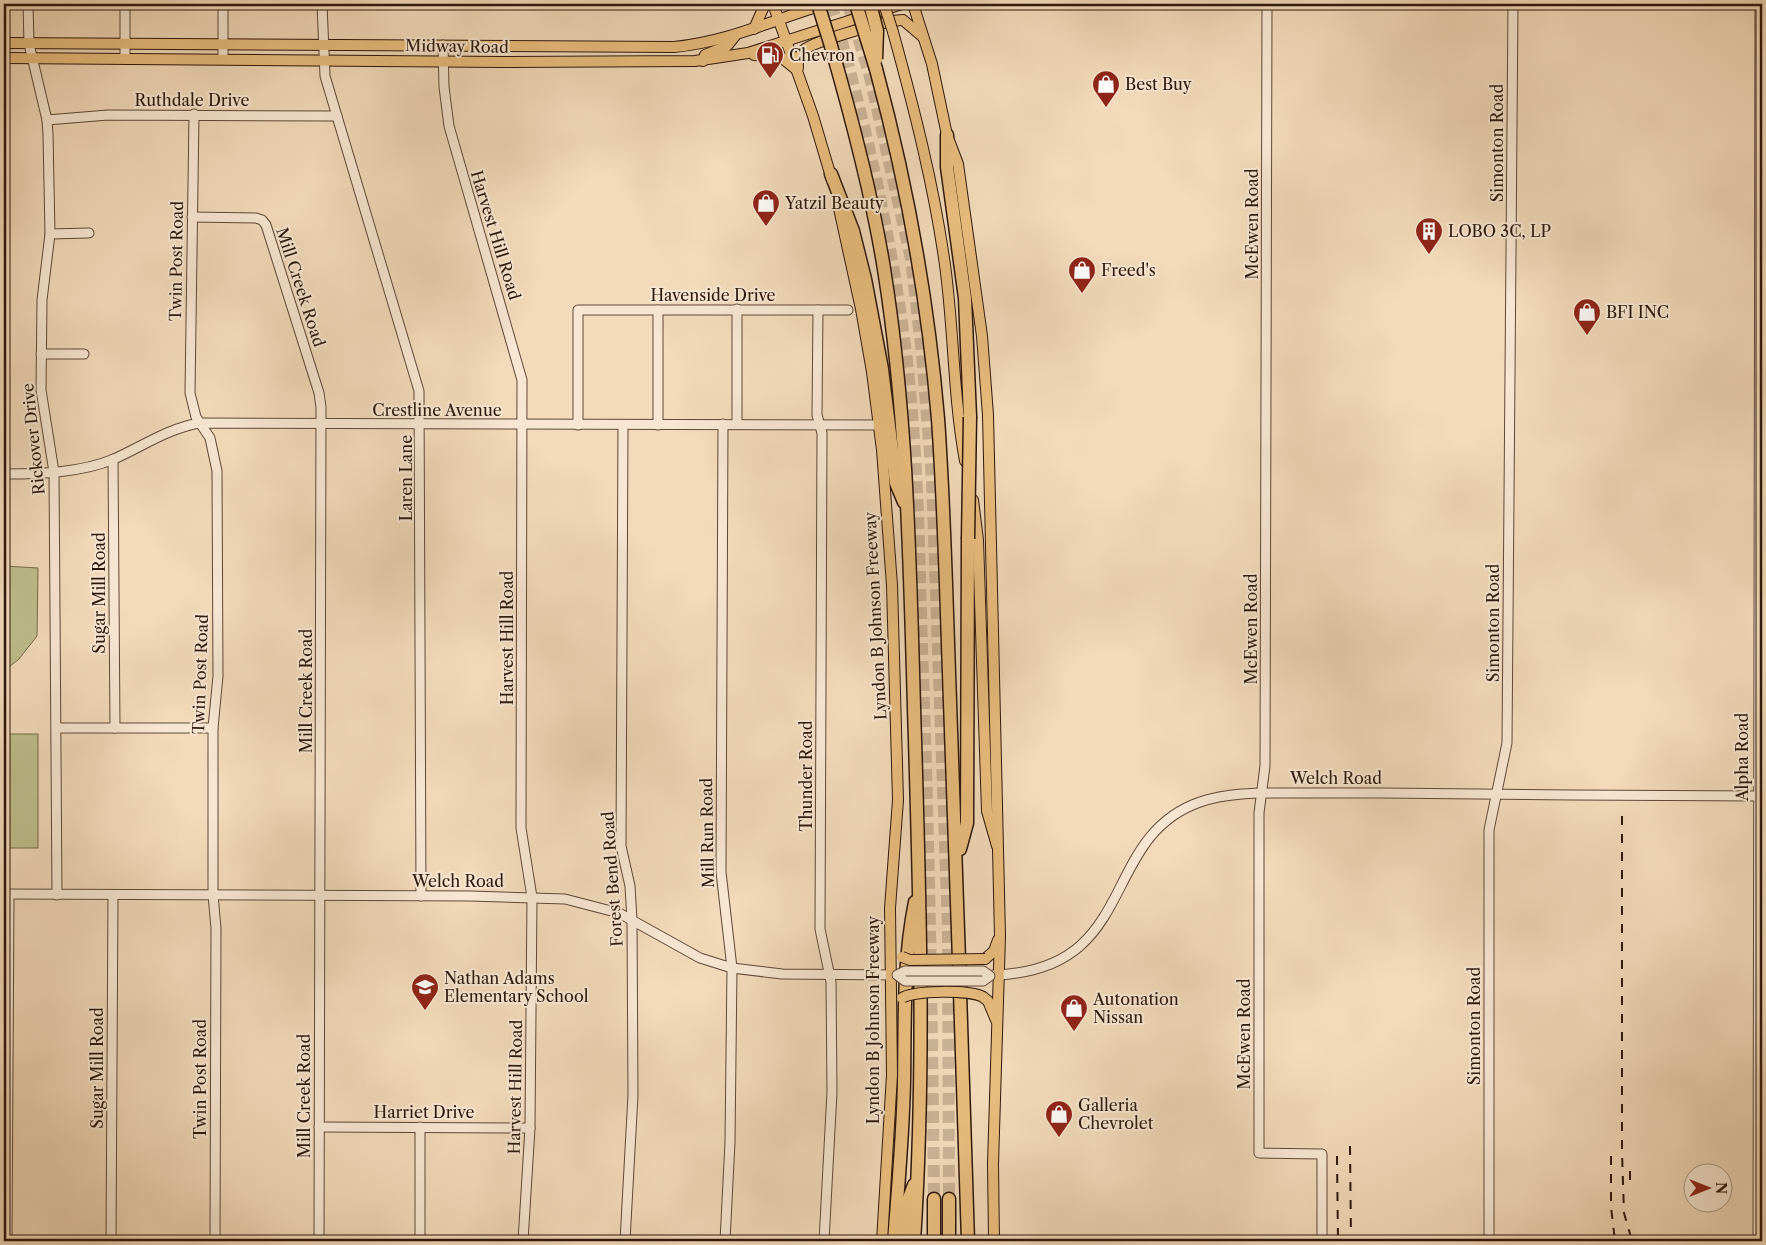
<svg xmlns="http://www.w3.org/2000/svg" width="1766" height="1245" font-family="'Libre Caslon Text',serif">
	<rect width="100%" height="100%" fill="#f2daba"/>
	<filter id="stains"><feTurbulence type="fractalNoise" baseFrequency=".004" numOctaves="4"/><feColorMatrix values="0 0 0 0 .2 0 0 0 0 .09 0 0 0 0 .02 0 0 0 .5 -.17"/></filter>
	<radialGradient id="worn" r=".72"><stop offset=".6" stop-color="#630" stop-opacity="0"/><stop offset="1" stop-color="#630" stop-opacity=".3"/></radialGradient>
	<!-- green -->
	<g fill="#bebe8d" stroke="#766a4c">
		<polygon points="4,566 38,568 37,636 19,659 4,671"/>
		<rect x="4" y="734" width="34" height="114"/>
	</g>
	<g fill="none" stroke-linecap="round" stroke-linejoin="round">
		<!-- highway-tunnel -->
		<g stroke="#cbb397" stroke-width="12" stroke-dasharray="12 6" stroke-linecap="butt">
			<path d="M831,4C865,119 891,234 906,353C918,450 919,550 922,649C929,832 932,1016 934,1199"/>
			<polyline points="848,4 869,73 911,259 922,354 932,480 948,928 949,1199"/>
		</g>
		<!-- minor casing -->
		<g stroke="#5e4838" stroke-width="11">
			<g id="minor">
				<polyline points="28,4 29,44 47,120 48,134 50,234 42,300 41,390 54,472 57,895"/>
				<polyline points="125,4 125,59"/>
				<polyline points="322,4 325,76 419,391 421,896"/>
				<polyline points="1267,4 1265,766 1259,813 1259,1153 1322,1154 1322,1241"/>
				<polyline points="443,45 444,87 449,126 522,380 521,828 532,897 530,1128 523,1241"/>
				<polyline points="223,59 223,4"/>
				<polyline points="194,114 190,393 196,417 210,438 217,471 218,676 213,728 213,895 216,928 215,1241"/>
				<polyline points="47,120 108,115 337,116"/>
				<polyline points="192,217 256,218 262,220 266,225 319,393 321,407 319,1241"/>
				<polyline points="50,234 89,233"/>
				<polyline points="737,309 737,424"/>
				<polyline points="818,310 817,415 822,433 820,929 831,982 832,1092 824,1241"/>
				<polyline points="41,354 84,354"/>
				<polyline points="723,424 721,872 732,968 730,1142 725,1241"/>
				<polyline points="578,425 578,310 848,310"/>
				<polyline points="623,425 621,846 630,886 632,920 633,1095 625,1241"/>
				<polyline points="658,425 658,310"/>
				<polyline points="113,459 115,728"/>
				<path d="M4,474C40,474 80,473 114,459C143,446 167,429 199,423L879,425"/>
				<polyline points="57,728 213,728"/>
				<polyline points="4,894 470,896 565,899 619,913 700,958 732,968 782,974 897,975"/>
				<path d="M993,975C1141,971 1097,838 1200,802C1230,792 1261,793 1292,793C1322,793 1352,793 1382,793C1509,794 1635,796 1762,796"/>
				<polyline points="319,1127 530,1128"/>
				<polyline points="7,1241 9,894"/>
				<polyline points="111,1241 113,895"/>
				<polyline points="420,1241 420,1127"/>
				<polyline points="1489,1241 1489,830 1507,743 1513,4"/>
				<polyline points="1758,1241 1760,4"/>
			</g>
		</g>
		<!-- major casing -->
		<g stroke="#2d170c" stroke-width="12">
			<g id="major">
				<polyline points="773,4 813,116 832,180"/>
				<polyline points="913,4 932,64 947,135 958,164 982,336 988,415 1000,936 993,1164 994,1241"/>
				<polyline points="754,29 765,4"/>
				<path d="M893,32C914,108 934,186 945,265C954,330 953,396 965,461"/>
				<path d="M4,43L674,47C728,42 775,19 826,4"/>
				<polyline points="754,55 781,57 797,70"/>
				<polyline points="4,58 501,62 695,61 748,53 902,4"/>
				<polyline points="703,61 705,55 727,46 735,36"/>
				<path d="M798,68C797,62 800,55 804,50C814,41 888,20 903,20L923,37"/>
				<polyline points="838,204 861,309 872,372 882,450 892,585 898,800 890,908 892,1075 882,1241"/>
				<polyline points="973,500 978,540 987,811 997,846"/>
				<polyline points="985,959 994,951 998,940"/>
				<polyline points="983,997 988,1001 996,1020"/>
			</g>
		</g>
		<!-- highway casing -->
		<g stroke="#2d170c" stroke-width="15">
			<g id="highway">
				<path d="M831,46C852,119 872,194 884,269C909,425 910,583 915,740C920,907 925,1074 914,1241"/>
				<path d="M876,69C907,184 928,300 938,419C944,503 946,588 949,673C957,862 961,1052 968,1241"/>
				<polyline points="947,135 947,167 965,298 970,417"/>
				<polyline points="831,174 853,231 865,279 882,369 896,483 904,502"/>
				<polyline points="960,849 967,823 968,539"/>
				<path d="M894,1241C898,1188 903,1135 904,1081C905,1021 903,961 915,902"/>
				<polyline points="905,1241 906,1206 914,1185"/>
				<polyline points="934,1241 934,1199"/>
				<polyline points="949,1241 949,1199"/>
			</g>
		</g>
		<!-- minor -->
		<use href="#minor" stroke="#f7e7d2" stroke-width="9"/>
		<!-- major -->
		<use href="#major" stroke="#e9bd7d" stroke-width="10"/>
		<!-- highway -->
		<use href="#highway" stroke="#e9bd7d" stroke-width="12"/>
		<!-- rail -->
		<g stroke="#2d170c" stroke-width="2" stroke-dasharray="9 9" stroke-linecap="butt">
			<polyline points="1622,816 1622,1152 1624,1213 1632,1241"/>
			<polyline points="1350,1146 1351,1241"/>
			<polyline points="1337,1156 1338,1241"/>
			<polyline points="1611,1156 1611,1207 1615,1241"/>
			<polyline points="1630,1180 1630,1162"/>
		</g>
		<!-- minor-bridge casing -->
		<g stroke="#5e4838" stroke-width="11" stroke-linecap="butt">
			<polygon id="minor-bridge" points="905,971 983,971 990,976 983,981 905,981 897,975"/>
		</g>
		<!-- major-bridge casing -->
		<g stroke="#2d170c" stroke-width="12" stroke-linecap="butt">
			<g id="major-bridge">
				<polyline points="884,4 893,32"/>
				<polyline points="902,957 910,960 985,959"/>
				<path d="M902,998C913,990 971,990 983,997"/>
			</g>
		</g>
		<!-- highway-bridge casing -->
		<g stroke="#2d170c" stroke-width="15" stroke-linecap="butt">
			<g id="highway-bridge">
				<polyline points="818,4 831,46"/>
				<polyline points="856,4 876,69"/>
				<polyline points="870,4 877,31 876,59"/>
				<polyline points="968,539 970,417"/>
			</g>
		</g>
		<!-- minor-bridge -->
		<use href="#minor-bridge" stroke="#f7e7d2" stroke-width="9"/>
		<!-- major-bridge -->
		<use href="#major-bridge" stroke="#e9bd7d" stroke-width="10"/>
		<!-- highway-bridge -->
		<use href="#highway-bridge" stroke="#e9bd7d" stroke-width="12"/>
	</g>
	<!-- icons -->
	<defs>
		<g id="fuel-pin" transform="scale(1.4375)"><path d="M0 17L-7.5 6A9.5 9.5 0 1 1 7.5 6Z" fill="#8f2418" stroke="#f7e7d2"/><path d="M-5.5-6h7V0h2V4h1.3V-2.5L3-4.5l.8-.8L6-3V5H2.5V1h-1V6h-7ZM-4.2-4.7v3.2H.2V-4.7Z" fill="#fff"/></g>
		<g id="shop-pin" transform="scale(1.4375)"><path d="M0 17L-7.5 6A9.5 9.5 0 1 1 7.5 6Z" fill="#8f2418" stroke="#f7e7d2"/><path d="M-5-2.5h2.3a2.7 3.5 0 0 1 5.4 0H5L5.5 6h-11ZM-1.5-2.5h3a1.5 2.3 0 0 0-3 0Z" fill="#fff"/></g>
		<g id="building-pin" transform="scale(1.4375)"><path d="M0 17L-7.5 6A9.5 9.5 0 1 1 7.5 6Z" fill="#8f2418" stroke="#f7e7d2"/><path d="M-4-6H4V6H1V3H-1V6H-4ZM-2.5-4.3h1.7v1.8h-1.7ZM.8-4.3h1.7v1.8H.8ZM-2.5-1h1.7V.8h-1.7ZM.8-1h1.7V.8H.8Z" fill="#fff"/></g>
		<g id="school-pin" transform="scale(1.4375)"><path d="M0 17L-7.5 6A9.5 9.5 0 1 1 7.5 6Z" fill="#8f2418" stroke="#f7e7d2"/><path d="M0-5L7-2L0 1L-7-2ZM-4 1L0 2.5L4 1V4Q0 6-4 4Z" fill="#fff"/></g>
	</defs>
	<g fill-rule="evenodd">
		<use href="#fuel-pin" x="770" y="55"/>
		<use href="#shop-pin" x="1106" y="84"/>
		<use href="#shop-pin" x="766" y="203"/>
		<use href="#building-pin" x="1429" y="231"/>
		<use href="#shop-pin" x="1082" y="270"/>
		<use href="#shop-pin" x="1587" y="312"/>
		<use href="#school-pin" x="425" y="987"/>
		<use href="#shop-pin" x="1074" y="1008"/>
		<use href="#shop-pin" x="1059" y="1114"/>
	</g>
	<g text-anchor="middle" dominant-baseline="central" stroke-width="4" stroke-linejoin="round" paint-order="stroke">
		<!-- street labels -->
		<g font-size="16" fill="#2d170c" stroke="#f7e7d2">
			<text transform="translate(457 46) rotate(1)">Midway Road</text>
			<text x="192" y="100">Ruthdale Drive</text>
			<text transform="translate(1497 143) rotate(-90)">Simonton Road</text>
			<text transform="translate(1252 224) rotate(-90)">McEwen Road</text>
			<text transform="translate(496 235) rotate(73)">Harvest Hill Road</text>
			<text transform="translate(176 261) rotate(-89)">Twin Post Road</text>
			<text transform="translate(301 287) rotate(72)">Mill Creek Road</text>
			<text x="713" y="295">Havenside Drive</text>
			<text x="437" y="410">Crestline Avenue</text>
			<text transform="translate(33 439) rotate(-96)">Rickover Drive</text>
			<text transform="translate(406 478) rotate(-90)">Laren Lane</text>
			<text transform="translate(99 593) rotate(-90)">Sugar Mill Road</text>
			<text transform="translate(875 616) rotate(-93)">Lyndon B Johnson Freeway</text>
			<text transform="translate(1493 623) rotate(-90)">Simonton Road</text>
			<text transform="translate(1251 629) rotate(-90)">McEwen Road</text>
			<text transform="translate(507 638) rotate(-90)">Harvest Hill Road</text>
			<text transform="translate(200 674) rotate(-88)">Twin Post Road</text>
			<text transform="translate(306 691) rotate(-90)">Mill Creek Road</text>
			<text transform="translate(1742 757) rotate(-90)">Alpha Road</text>
			<text transform="translate(806 776) rotate(-90)">Thunder Road</text>
			<text x="1336" y="778">Welch Road</text>
			<text transform="translate(707 833) rotate(-91)">Mill Run Road</text>
			<text transform="translate(612 879) rotate(-94)">Forest Bend Road</text>
			<text x="458" y="881">Welch Road</text>
			<text transform="translate(873 1020) rotate(-90)">Lyndon B Johnson Freeway</text>
			<text transform="translate(1474 1026) rotate(-90)">Simonton Road</text>
			<text transform="translate(1244 1034) rotate(-90)">McEwen Road</text>
			<text transform="translate(97 1068) rotate(-90)">Sugar Mill Road</text>
			<text transform="translate(200 1079) rotate(-90)">Twin Post Road</text>
			<text transform="translate(515 1087) rotate(-89)">Harvest Hill Road</text>
			<text transform="translate(304 1096) rotate(-90)">Mill Creek Road</text>
			<text x="424" y="1112">Harriet Drive</text>
		</g>
		<!-- poi labels -->
		<g font-size="16" fill="#2d170c" stroke="#f7e7d2" text-anchor="start">
			<text x="789" y="55">Chevron</text>
			<text x="1125" y="84">Best Buy</text>
			<text x="785" y="203">Yatzil Beauty</text>
			<text x="1448" y="231">LOBO 3C, LP</text>
			<text x="1101" y="270">Freed's</text>
			<text x="1606" y="312">BFI INC</text>
			<text x="444" y="978">Nathan Adams<tspan x="444" dy="18">Elementary School</tspan></text>
			<text x="1093" y="999">Autonation<tspan x="1093" dy="18">Nissan</tspan></text>
			<text x="1078" y="1105">Galleria<tspan x="1078" dy="18">Chevrolet</tspan></text>
		</g>
	</g>
	<!-- margin -->
	<rect width="1766" height="1245" fill="none" stroke="#f2daba" stroke-width="20"/>
	<rect x="5" y="5" width="1756" height="1235" fill="none" stroke="#2d170c" stroke-width="2.5"/>
	<rect x="10" y="10" width="1746" height="1225" fill="none" stroke="#2d170c"/>
	<!-- north arrow -->
	<g transform="translate(1708 1188) rotate(90)"><circle r="24" fill="#f7e7d2" stroke="#a69483"/>
	<path d="M0-4L9 19L0 12L-9 19Z" fill="#8f2418"/>
	<text y="-8" font-size="14" font-weight="bold" text-anchor="middle" fill="#2d170c">N</text>
	</g>
	<rect width="100%" height="100%" filter="url(#stains)"/>
	<rect width="100%" height="100%" fill="url(#worn)"/>
</svg>
